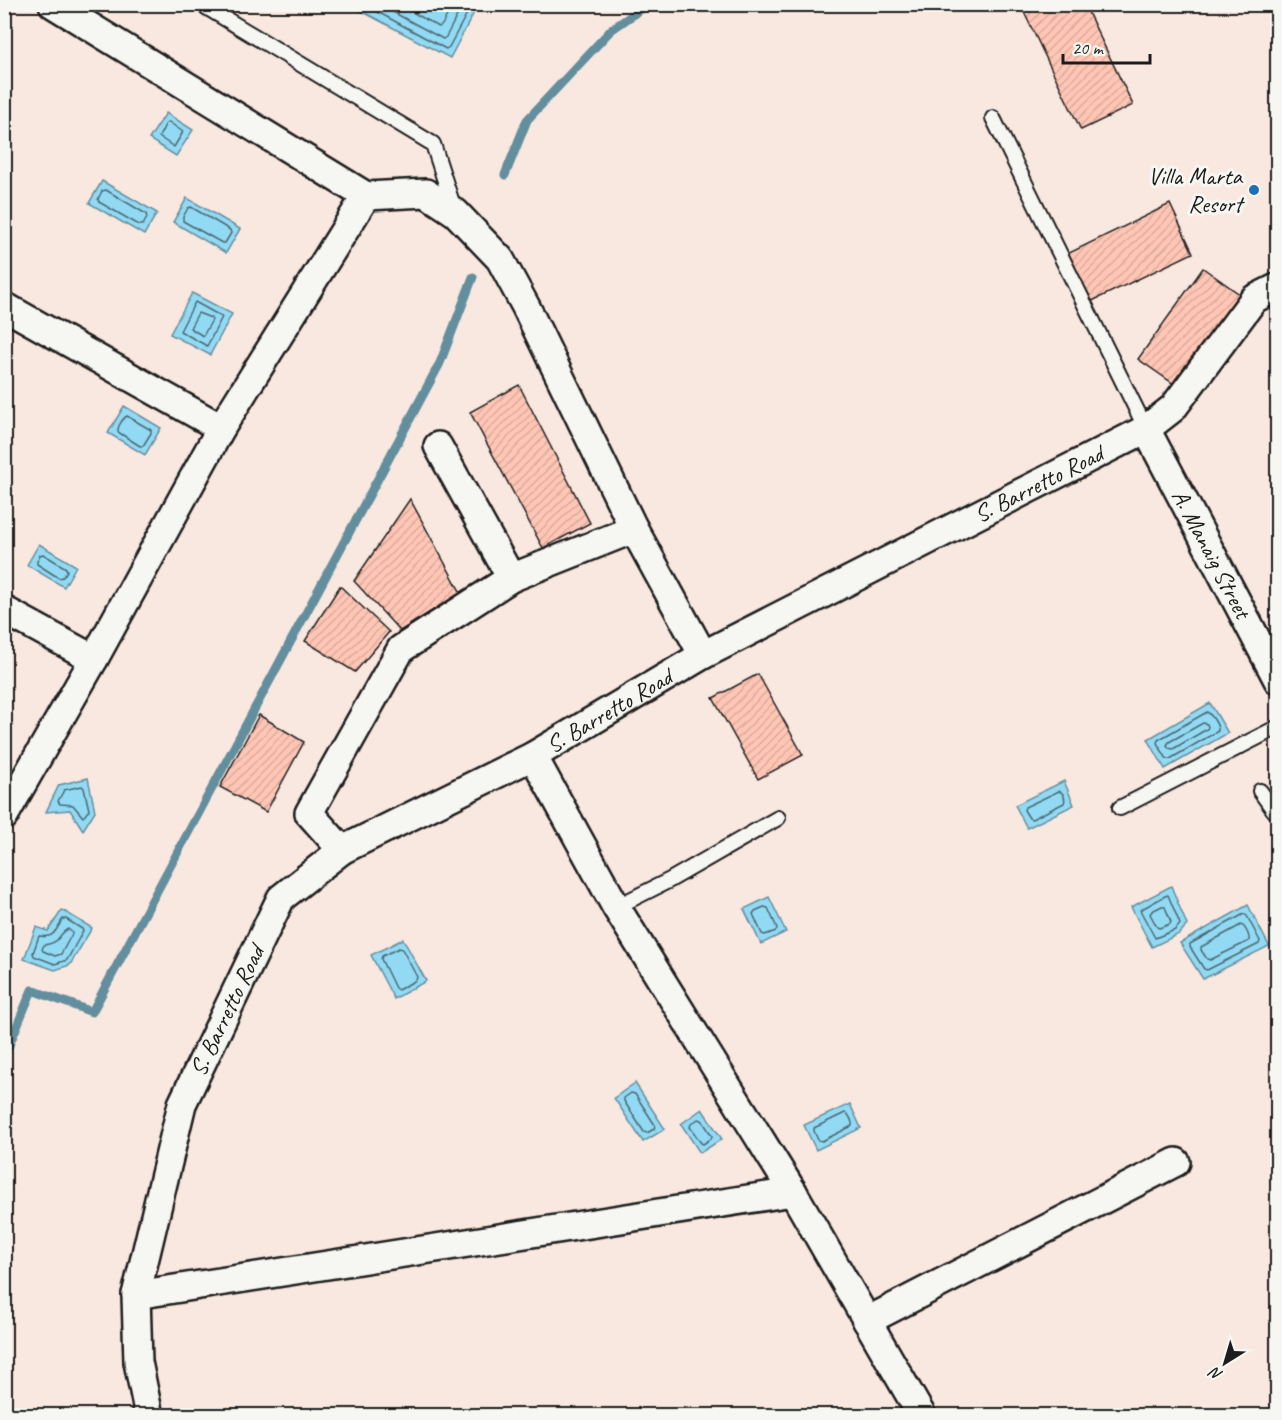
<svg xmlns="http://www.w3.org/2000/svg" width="1282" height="1420" font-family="Caveat,sans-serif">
	<defs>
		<pattern id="building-hatch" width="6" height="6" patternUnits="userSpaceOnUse" patternTransform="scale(1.5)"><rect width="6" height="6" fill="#ffc6b5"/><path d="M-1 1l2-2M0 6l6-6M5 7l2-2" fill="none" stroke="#daaa9b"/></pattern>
	</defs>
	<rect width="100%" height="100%" fill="#f9e8e0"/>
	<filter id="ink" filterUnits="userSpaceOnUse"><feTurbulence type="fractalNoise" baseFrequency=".0167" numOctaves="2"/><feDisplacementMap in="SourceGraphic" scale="12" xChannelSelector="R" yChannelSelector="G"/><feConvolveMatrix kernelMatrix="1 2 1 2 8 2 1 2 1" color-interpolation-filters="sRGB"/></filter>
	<g filter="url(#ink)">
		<!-- water -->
		<g fill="#92daf4" stroke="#638e9e" stroke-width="1.5">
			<polygon points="350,5 478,5 450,58"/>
			<polygon points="166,113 193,130 176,156 149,139"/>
			<polygon points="102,181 157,213 144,235 89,203"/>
			<polygon points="187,198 240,229 226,253 173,222"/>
			<polygon points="192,293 232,314 210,355 170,334"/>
			<polygon points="124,406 161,428 145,455 108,433"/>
			<polygon points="39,544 76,566 64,587 27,565"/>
			<polygon points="1210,703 1228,733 1165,769 1148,739"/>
			<polygon points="88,778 95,811 83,830 70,810 46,812 59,785"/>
			<polygon points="1064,781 1074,805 1027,828 1015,805"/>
			<polygon points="1171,886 1187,925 1179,934 1152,947 1131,907"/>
			<polygon points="769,897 786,932 761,944 744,909"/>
			<polygon points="1248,905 1269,946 1203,979 1180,943"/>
			<polygon points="62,910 92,928 70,965 55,970 24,959 36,927 48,931"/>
			<polygon points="403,939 426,981 394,999 371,955"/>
			<polygon points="635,1083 665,1129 643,1142 614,1098"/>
			<polygon points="850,1104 861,1128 816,1150 804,1125"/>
			<polygon points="702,1109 722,1139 700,1153 681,1124"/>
		</g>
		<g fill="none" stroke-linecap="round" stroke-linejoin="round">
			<!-- shore -->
			<g stroke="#4b6872" stroke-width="1.5">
				<polyline points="363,4 446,49 449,47 472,4"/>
				<polyline points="378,4 443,39 446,37 463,4"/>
				<polyline points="398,4 439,27 442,25 453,4"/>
				<polygon points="169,122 183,132 174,147 159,137 166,123"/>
				<polygon points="106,190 146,214 147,218 143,225 139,225 99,202 98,199 102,191"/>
				<polygon points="191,207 230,230 231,233 225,243 222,243 183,221 183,217 188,208"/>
				<polygon points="195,302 222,317 207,346 180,331"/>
				<polygon points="198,313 211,318 212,320 203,336 190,328"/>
				<path d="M127,416L151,430V433L143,446H140L118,432C117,427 123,418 127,416Z"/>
				<polygon points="43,554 66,568 67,571 63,577 59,578 37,564 37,561 40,555"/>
				<path d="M1207,712C1212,715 1219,726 1218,731L1170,759H1167L1157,743L1158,740Z"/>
				<polygon points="1203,723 1207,724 1208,727 1207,729 1173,749 1169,748 1167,745 1169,742"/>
				<polygon points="82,786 84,788 89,810 85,815 83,817 73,805 60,804 58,801 64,790"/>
				<path d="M1059,791C1063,792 1066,799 1064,803L1032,819L1029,818L1024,810L1025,807Z"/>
				<polygon points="1168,895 1180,924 1175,930 1155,938 1140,910 1165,896"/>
				<polygon points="1162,906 1165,907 1171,922 1170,924 1159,928 1157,927 1150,914 1152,911"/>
				<polygon points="764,907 768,908 777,928 776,931 765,935 762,934 753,914 755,911"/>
				<polygon points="1244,914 1247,916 1260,941 1259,944 1207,970 1204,969 1190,947 1190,944"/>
				<path d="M63,919H66L82,929L83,931L67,960L55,964L34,956L33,953L39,936C42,936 45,937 48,936C55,936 59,924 63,919Z"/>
				<path d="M1241,925C1245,926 1250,936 1249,941L1210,960L1207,959L1201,950V947Z"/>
				<path d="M68,929L72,932V934L61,954L55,956L43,951L42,949L44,945C63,942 57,934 68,929Z"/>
				<polygon points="399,948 402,949 417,977 416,980 398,990 395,988 381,959 382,956"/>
				<polygon points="631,1093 635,1094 655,1125 654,1129 647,1133 644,1132 624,1101 624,1098"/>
				<path d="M845,1113C849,1114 853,1122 852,1126L822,1141L818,1140L814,1131V1128Z"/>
				<polygon points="698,1119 702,1120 712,1136 711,1139 703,1144 701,1143 690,1127 691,1124"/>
			</g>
			<!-- stream -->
			<g stroke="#638e9e" stroke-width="9">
				<polyline points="505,175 527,120 611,30 648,4"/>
				<polyline points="4,1057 32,990 92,1012 440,363 473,277"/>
			</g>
		</g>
		<!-- building -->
		<g fill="url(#building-hatch)" stroke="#1c1c1c" stroke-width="1.5">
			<polygon points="1020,4 1084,4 1133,105 1081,130"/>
			<polygon points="1170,204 1193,253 1088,303 1065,255"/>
			<polygon points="1203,268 1245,298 1181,389 1138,359"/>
			<polygon points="519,385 590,523 543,548 470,412"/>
			<polygon points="410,499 461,593 400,631 354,581"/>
			<polygon points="340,586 389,632 355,672 305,641"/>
			<polygon points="758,674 803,755 758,779 713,698"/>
			<polygon points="259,715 304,742 266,812 220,787"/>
		</g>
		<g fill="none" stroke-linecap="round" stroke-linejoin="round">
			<!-- lane casing -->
			<g stroke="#1c1c1c" stroke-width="18">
				<g id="lane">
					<polyline points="201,4 433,144 454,209"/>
					<polyline points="993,118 1146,429"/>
					<polyline points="1260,791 1278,816"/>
					<polyline points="1120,808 1278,727"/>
					<polyline points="616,907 670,880 778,818"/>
				</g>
			</g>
			<!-- street casing -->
			<g stroke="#1c1c1c" stroke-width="32">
				<g id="street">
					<polyline points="53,4 366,196 426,193 456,213 500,259 526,307 634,529 703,655"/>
					<polyline points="4,306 221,428"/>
					<path id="s1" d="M1146,429L1278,680"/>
					<polyline points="438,446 511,578"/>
					<polyline points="4,610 94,659"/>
					<polyline points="533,756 616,907 793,1192 922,1416"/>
					<polyline points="4,816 94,659 221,428 366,196"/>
					<polyline points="342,850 309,813 401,649 511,578 634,529"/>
					<polyline points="136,1295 793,1192"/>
					<polyline points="867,1321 1176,1162"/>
					<path id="s2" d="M149,1416L138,1362L136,1295L182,1104L281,898L342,850L533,756L703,655L1146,429L1173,408L1254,299L1278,287"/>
				</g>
			</g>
			<!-- lane -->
			<use href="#lane" stroke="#f6f6f2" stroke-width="14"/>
			<!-- street -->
			<use href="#street" stroke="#f6f6f2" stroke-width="27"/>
		</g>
	</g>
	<!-- markers -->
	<circle fill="#1f6fb2" stroke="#f6f6f2" stroke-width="2" cx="1254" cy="190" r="6"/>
	<g text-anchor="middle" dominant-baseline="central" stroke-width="6" stroke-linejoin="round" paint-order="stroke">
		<!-- poi labels -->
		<g font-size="24" fill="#1c1c1c" stroke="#f6f6f2" text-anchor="end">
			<text x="1242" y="176">Villa Marta<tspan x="1242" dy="28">Resort</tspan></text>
		</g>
		<!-- street labels -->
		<g font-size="24" fill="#1c1c1c" stroke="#f6f6f2">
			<text stroke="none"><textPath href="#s2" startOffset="1412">S. Barretto Road</textPath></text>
			<text stroke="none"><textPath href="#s1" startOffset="141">A. Manaig Street</textPath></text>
			<text stroke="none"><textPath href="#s2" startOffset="926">S. Barretto Road</textPath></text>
			<text stroke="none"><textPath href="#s2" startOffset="422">S. Barretto Road</textPath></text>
		</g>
	</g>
	<!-- margin -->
	<rect width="1282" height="1420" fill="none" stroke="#f6f6f2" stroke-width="24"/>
	<rect x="12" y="12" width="1258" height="1396" fill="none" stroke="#1c1c1c" stroke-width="2" filter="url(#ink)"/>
	<!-- north arrow -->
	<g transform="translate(1225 1363) rotate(217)" stroke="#f6f6f2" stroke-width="4.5" paint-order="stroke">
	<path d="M0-4.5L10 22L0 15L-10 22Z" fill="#1c1c1c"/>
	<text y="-9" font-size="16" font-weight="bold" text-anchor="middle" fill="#1c1c1c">N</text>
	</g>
	<!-- scale -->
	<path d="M1063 54v9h87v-9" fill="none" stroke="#1c1c1c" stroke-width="3"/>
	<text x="1072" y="54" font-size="18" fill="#1c1c1c" stroke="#f6f6f2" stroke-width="4.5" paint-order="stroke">20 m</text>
</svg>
